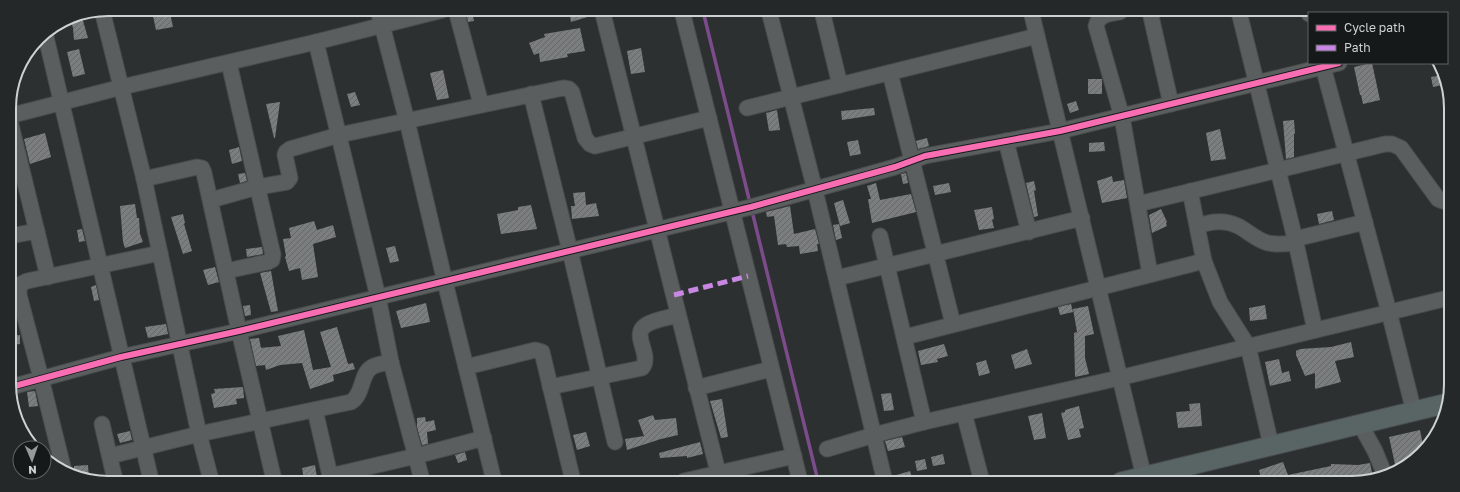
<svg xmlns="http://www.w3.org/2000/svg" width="1460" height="492" font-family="'Golos Text',sans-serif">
	<defs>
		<pattern id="building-hatch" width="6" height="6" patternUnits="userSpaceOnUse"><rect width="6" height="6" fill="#7b7e7e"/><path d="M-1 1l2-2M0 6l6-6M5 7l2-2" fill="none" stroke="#666868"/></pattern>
	</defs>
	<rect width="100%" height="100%" fill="#2c3030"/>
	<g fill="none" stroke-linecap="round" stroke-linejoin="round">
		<!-- stream -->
		<g stroke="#7b4b8b" stroke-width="3.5">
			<polyline points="703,11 750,203"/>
			<polyline points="752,211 818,481"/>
		</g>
	</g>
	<!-- building -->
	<g fill="url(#building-hatch)">
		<polygon points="569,10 593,10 594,15 571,22"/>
		<polygon points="472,11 474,21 468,22 466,12"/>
		<polygon points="170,13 173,27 156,30 153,16"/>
		<polygon points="81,14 88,38 74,40 73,28 70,17"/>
		<polygon points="580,28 585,51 567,54 568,57 540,62 539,53 534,55 529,43 545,37 544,34"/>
		<polygon points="641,48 645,72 631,74 627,51"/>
		<polygon points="79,49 85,74 73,77 67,52"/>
		<polygon points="1372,63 1380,100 1363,104 1361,95 1360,95 1354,67"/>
		<polygon points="443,70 449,98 437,100 430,73"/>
		<polygon points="1442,75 1447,84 1433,87 1431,77"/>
		<rect x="1088" y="79" width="14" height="15"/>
		<polygon points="355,92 360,105 351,107 347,94"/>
		<polygon points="1076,101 1079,110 1070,113 1067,104"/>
		<polygon points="280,102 275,138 274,138 266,104"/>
		<polygon points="874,108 875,115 842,120 841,111"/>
		<polygon points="777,110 780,130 769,131 766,113"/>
		<polygon points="1294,120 1295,134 1294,134 1294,157 1286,159 1283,121"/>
		<polygon points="1220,129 1226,159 1211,161 1206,133"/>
		<polygon points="45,133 51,157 30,164 24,139"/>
		<polygon points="927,138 929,146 918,149 916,141"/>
		<polygon points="858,140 861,154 850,156 847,142"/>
		<polygon points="1104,142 1105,151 1089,152 1089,143"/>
		<polygon points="239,147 242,161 232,164 229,150"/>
		<polygon points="245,173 247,181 240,183 238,174"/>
		<polygon points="906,173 908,183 903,184 901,174"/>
		<polygon points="1112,176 1113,182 1124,180 1127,198 1102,203 1097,181"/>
		<polygon points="1034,181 1036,190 1034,191 1038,216 1034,217 1026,183"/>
		<polygon points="876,183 880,200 911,194 916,212 872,223 868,199 871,199 867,186"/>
		<polygon points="949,183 951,192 935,195 933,186"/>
		<polygon points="585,192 586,205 596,203 599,216 572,219 571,206 575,206 573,193"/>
		<polygon points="843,200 850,223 840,226 834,203"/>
		<polygon points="135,204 137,218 139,218 140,234 143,242 125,248 123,242 120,206"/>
		<polygon points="531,205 537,229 501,234 497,214 518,210 518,207"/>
		<polygon points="790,206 794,234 815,229 819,244 817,244 818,251 800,254 799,246 787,247 786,244 778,245 774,216 767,217 766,212"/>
		<polygon points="992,207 994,219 992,220 994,228 979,230 974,210"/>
		<polygon points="1161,209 1167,222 1166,223 1167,226 1152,233 1149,215"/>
		<polygon points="1332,211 1334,220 1319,224 1317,214"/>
		<polygon points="183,214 185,223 184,224 192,251 183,254 171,217"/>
		<polygon points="314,221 317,230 333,225 336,237 313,244 318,277 302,280 300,268 289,271 285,257 286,256 283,239 291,238 289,228"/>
		<polygon points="839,224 842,238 836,240 833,225"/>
		<polygon points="82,229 85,241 79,242 77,230"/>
		<polygon points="395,246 399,261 390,263 386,248"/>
		<polygon points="262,247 263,254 247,257 246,249"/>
		<polygon points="215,267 219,282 208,285 203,270"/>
		<polygon points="271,271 278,311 271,312 260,273"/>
		<polygon points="96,285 99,300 94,301 91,287"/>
		<polygon points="426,303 430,322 401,328 396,311"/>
		<polygon points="1071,304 1073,312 1060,315 1058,307"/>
		<polygon points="250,305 251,315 245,316 243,306"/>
		<polygon points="1265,305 1267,319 1250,321 1249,308"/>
		<polygon points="1088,306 1094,334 1085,336 1085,358 1089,374 1075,377 1074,333 1077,332 1073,309"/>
		<polygon points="166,324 168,334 148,338 145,327"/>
		<polygon points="337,327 348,364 353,363 355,369 333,375 334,381 310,389 302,363 280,365 266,370 265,365 256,366 250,339 259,338 261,348 260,348 281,346 278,336 304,330 313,370 331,367 320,332"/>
		<polygon points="20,335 20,344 11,345 10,336"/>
		<polygon points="1351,342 1354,357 1335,361 1341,382 1315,389 1315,373 1305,376 1296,355 1296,351 1300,349 1331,347"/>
		<polygon points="944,344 948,356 937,359 938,362 921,365 918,351"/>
		<polygon points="1027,349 1032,364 1015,369 1011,355"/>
		<polygon points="1279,359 1282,373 1289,371 1291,381 1270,386 1265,362"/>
		<polygon points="986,360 990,373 979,376 976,363"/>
		<polygon points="243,387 244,398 236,399 237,404 214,408 211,394 215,393 214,389"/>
		<polygon points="35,391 38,406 29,407 27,392"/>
		<polygon points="891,393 894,410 884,411 881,394"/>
		<polygon points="722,399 728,437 721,438 710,401"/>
		<polygon points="1200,403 1202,426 1178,428 1176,412 1190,411 1189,404"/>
		<polygon points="1079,406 1084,428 1079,429 1081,437 1068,440 1061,413 1065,412 1065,410"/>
		<polygon points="1042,413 1046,438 1034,440 1028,416"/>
		<polygon points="653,415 655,420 676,418 678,435 661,439 627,450 625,439 644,436 638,420"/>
		<polygon points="425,417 426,422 434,420 436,430 427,432 428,444 422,445 417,427 417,418"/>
		<polygon points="1420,430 1424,450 1412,462 1396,469 1389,437"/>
		<polygon points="130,431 132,440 120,443 117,434"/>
		<polygon points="586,432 590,446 577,450 573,435"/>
		<polygon points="902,437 905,447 888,451 885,441"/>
		<polygon points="700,442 703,454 687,458 687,456 660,458 659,453"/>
		<polygon points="465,452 467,460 458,463 455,455"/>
		<polygon points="943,454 945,464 933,466 931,457"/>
		<polygon points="925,459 927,469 917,471 915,461"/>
		<polygon points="1283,462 1288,475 1331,466 1331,464 1358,465 1370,463 1373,477 1358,483 1262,483 1259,470"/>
		<polygon points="88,465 89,480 82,480 74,475 74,466"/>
		<polygon points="315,465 317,478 304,480 302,468"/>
		<polygon points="910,471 913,482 894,482 893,476"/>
	</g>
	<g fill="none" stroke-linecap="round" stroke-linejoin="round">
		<!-- minor casing -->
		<g stroke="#494c4c" stroke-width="17">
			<g id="minor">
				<polyline points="102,10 144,179 199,434 211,480"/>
				<polyline points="378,10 407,121 445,282 494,481"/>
				<polyline points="456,10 481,104"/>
				<polyline points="602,10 718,472"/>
				<polyline points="682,11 800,481"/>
				<polyline points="769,11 815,190 885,482"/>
				<polyline points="822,11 840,85"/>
				<polyline points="1031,11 1144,477"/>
				<path d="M1120,12C1109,14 1099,14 1096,26L1122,117L1150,274"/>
				<polyline points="1150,12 1171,104"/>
				<polyline points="1239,12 1296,243 1315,330"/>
				<polyline points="1309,12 1309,14"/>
				<polyline points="45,33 151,480"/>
				<polyline points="316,42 378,297 391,362 422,480"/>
				<polyline points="1322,63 1389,312 1414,412"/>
				<polyline points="890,73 953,324"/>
				<polyline points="531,94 570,251 615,442"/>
				<polyline points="747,108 1037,36"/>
				<polyline points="9,116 122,87 316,42 443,10"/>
				<polyline points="9,117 48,277"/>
				<polyline points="1006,141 1029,232"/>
				<polyline points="144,179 197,167 202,168 204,173 239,331 274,480"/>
				<polyline points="1190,191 1204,261 1213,284 1220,302 1248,346 1271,445"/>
				<polyline points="211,200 258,187 287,182 290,178 285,155 286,152 290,149 339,135 563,88 569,89 572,92 585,138 590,144 595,146 709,118"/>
				<polyline points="1138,204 1385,144 1392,144 1401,148 1438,199 1443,201 1449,200"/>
				<path d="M1198,226C1211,221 1224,219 1238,226C1248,231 1256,240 1268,243C1277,245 1287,244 1296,243"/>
				<polyline points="10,236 37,231"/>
				<polyline points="880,236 924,422"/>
				<polyline points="1295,239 1365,222"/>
				<polyline points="226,271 268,262 272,260 273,255 229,63"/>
				<polyline points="837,278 1082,218"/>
				<polyline points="905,337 1204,261"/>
				<polyline points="466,367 535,350 542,352 573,481"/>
				<polyline points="11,387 121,357 239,331 751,207 895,167 925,156 1060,131 1339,63"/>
				<path d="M550,387L642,368C653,355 630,335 646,325C655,319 668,318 678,315"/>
				<polyline points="696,388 771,369"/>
				<polyline points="315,410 331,480"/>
				<polyline points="964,413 982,482"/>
				<polyline points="102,424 115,480"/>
				<polyline points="1360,424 1375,451 1384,473"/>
				<polyline points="827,449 874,435 924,422 1119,378 1448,298"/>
				<path d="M110,456L199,434L351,402C364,394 360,374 372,367C377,364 385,363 391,362"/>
				<polyline points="63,467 41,378 19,295 19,285 27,281 160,253"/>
				<polyline points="330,476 416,456 484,438"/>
				<polyline points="684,481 794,456"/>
			</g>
		</g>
		<!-- major casing -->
		<g stroke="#494c4c" stroke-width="21">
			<polyline id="major" points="1121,482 1448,403"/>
		</g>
		<!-- minor -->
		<use href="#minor" stroke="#5b5e5e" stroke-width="15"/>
		<!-- major -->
		<use href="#major" stroke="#596464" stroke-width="19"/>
		<!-- quiet -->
		<polyline stroke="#c787e3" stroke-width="5" stroke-dasharray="10 5" stroke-linecap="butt" points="674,295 748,276"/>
		<!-- cycleway casing -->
		<g stroke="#151919" stroke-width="8">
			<polyline id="cycleway" points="11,387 121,357 239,331 751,207 895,167 925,156 1060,131 1339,63"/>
		</g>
		<!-- cycleway -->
		<use href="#cycleway" stroke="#f96db3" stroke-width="6"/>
	</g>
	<!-- crop -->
	<path d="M0 0H1460V492H0ZM108 16H1352A92 92 0 0 1 1444 108V384A92 92 0 0 1 1352 476H108A92 92 0 0 1 16 384V108A92 92 0 0 1 108 16Z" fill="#242828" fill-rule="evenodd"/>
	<path fill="none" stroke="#cdd3d3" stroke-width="2" d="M108 16H1352A92 92 0 0 1 1444 108V384A92 92 0 0 1 1352 476H108A92 92 0 0 1 16 384V108A92 92 0 0 1 108 16Z"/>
	<!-- legend -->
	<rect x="1308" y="12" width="140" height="52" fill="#151919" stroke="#5f6363"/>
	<rect x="1316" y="25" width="20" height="6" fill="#f96db3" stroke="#5f6363"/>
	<text x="1344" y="32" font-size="12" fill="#cdd3d3">Cycle path</text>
	<rect x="1316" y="45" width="20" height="6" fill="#c787e3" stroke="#5f6363"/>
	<text x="1344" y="52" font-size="12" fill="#cdd3d3">Path</text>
	<!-- north arrow -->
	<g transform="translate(32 460) rotate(178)"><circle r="19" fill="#151919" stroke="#5f6363"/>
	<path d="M0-3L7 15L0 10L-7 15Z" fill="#959a9a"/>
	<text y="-6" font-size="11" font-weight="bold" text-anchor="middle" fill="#cdd3d3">N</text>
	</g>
</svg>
